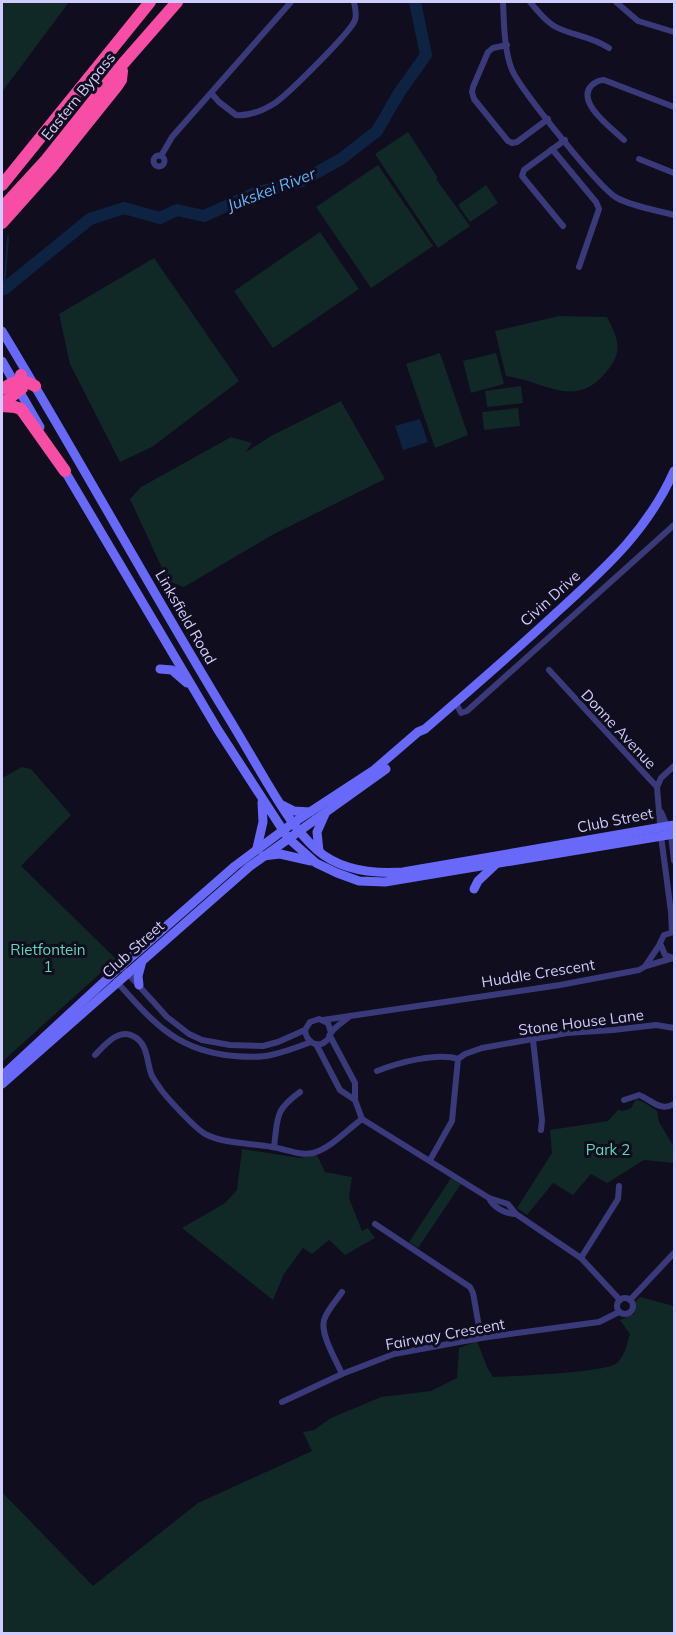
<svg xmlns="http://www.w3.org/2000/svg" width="676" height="1635" font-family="Mulish,sans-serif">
	<rect width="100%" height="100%" fill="#0f0d1e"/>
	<!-- green -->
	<g fill="#102826">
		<polygon points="2,2 69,2 2,92"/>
		<polygon points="408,132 438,178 436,179 470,226 438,248 375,154"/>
		<polygon points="378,165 433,246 371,288 316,207"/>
		<polygon points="486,185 498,203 470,222 458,205"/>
		<polygon points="320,232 359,289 273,348 234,291"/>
		<polygon points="154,258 239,381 152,447 120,462 70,364 59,314"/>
		<path d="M559,316L607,317C618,339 624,350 607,371C576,411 544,381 506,376L495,331Z"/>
		<polygon points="440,353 468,435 435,448 406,364"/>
		<polygon points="496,353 504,384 471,393 463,361"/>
		<polygon points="521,386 523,403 487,407 485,391"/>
		<polygon points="341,401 385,479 274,534 184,587 168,581 130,499 141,487 231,437 252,443 246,452 271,436"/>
		<polygon points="518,408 520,426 484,430 482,412"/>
		<polygon points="22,767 31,769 71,815 21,866 116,959 2,1062 2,778"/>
		<polygon points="636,1099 645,1103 657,1111 659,1122 674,1147 674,1163 644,1160 607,1183 591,1174 573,1195 553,1183 527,1215 517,1208 552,1153 550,1130 608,1121 618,1110 623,1111 631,1108"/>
		<polygon points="242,1149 300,1158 317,1155 325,1172 352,1177 349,1198 362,1231 368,1228 375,1238 345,1255 329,1240 312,1254 303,1248 284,1274 273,1300 182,1228 225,1203 237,1190"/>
		<polygon points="451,1178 461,1184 418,1248 409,1242"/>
		<path d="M640,1297L674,1306V1633H2V1492L93,1586L198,1503L312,1451L303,1432L314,1430L331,1418L381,1397L431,1391L457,1378L459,1348L477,1341L487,1367L493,1377C514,1376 604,1373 617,1363C625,1356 627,1343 630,1334L620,1320L634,1314L635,1302Z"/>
	</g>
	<!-- water -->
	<polygon fill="#0e2341" points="420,419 428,442 403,450 395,426"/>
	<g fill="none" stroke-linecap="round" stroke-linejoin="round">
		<!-- stream -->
		<polyline stroke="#0e2341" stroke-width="2" points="4,289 8,237"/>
		<!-- river -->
		<polyline stroke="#0e2341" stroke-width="12" points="4,289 90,219 124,208 160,218 177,210 204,216 255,193 300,182 341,159 377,131 399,93 426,55 415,2"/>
		<!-- minor -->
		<g stroke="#3a3a7b" stroke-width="6">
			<path d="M503,2C504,23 504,50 512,70C521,90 600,189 617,198C634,207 656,210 674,215"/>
			<path d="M530,2C537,10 544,20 554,26C572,36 589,35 609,48"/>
			<polyline points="616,2 638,21 674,32"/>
			<polyline points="507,45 493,48 488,52 473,87 472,92 474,99 508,141 512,143 517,142 548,119"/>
			<path d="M212,94L219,102L236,115C249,116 264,110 275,103C288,94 351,32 355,20C357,14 355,7 354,2"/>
			<path d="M624,140C613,129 576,103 591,86C595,82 598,80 604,80L674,107"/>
			<polyline points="552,149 596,202 599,209 579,267"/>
			<circle cx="159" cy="161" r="5.5"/>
			<polyline points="161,156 172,137 291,2"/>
			<polyline points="639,159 674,173"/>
			<polyline points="563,226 522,176 524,170 565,140"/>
			<polyline points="549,670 657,787 661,836 671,912 672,932"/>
			<polyline points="456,703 461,713 467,711 674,525"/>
			<polyline points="657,787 661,778 674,766"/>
			<polyline points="661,812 671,835 674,861"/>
			<polyline points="674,958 665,955 660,943 664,935 674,932"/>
			<polyline points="646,965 660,944"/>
			<polyline points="121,966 167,1017 189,1034 202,1040 230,1045 263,1046 278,1042 305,1030"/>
			<path d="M116,981C153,1022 176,1051 234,1056C246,1057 259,1058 271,1055C285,1052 298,1047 311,1042"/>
			<polyline points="323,1020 560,985 639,970 646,966 673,958"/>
			<path d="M331,1033L328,1023L319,1019L310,1022L305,1030C306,1040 316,1050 326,1041C332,1036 326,1039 331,1033C335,1026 345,1021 350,1016"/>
			<polyline points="330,1036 355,1083 355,1100 362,1119 489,1198 508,1204 516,1214 581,1258 620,1300"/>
			<polyline points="533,1040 542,1120 541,1130"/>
			<polyline points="316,1044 340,1090 355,1100"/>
			<path d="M95,1055C104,1046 118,1028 133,1036C149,1044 146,1062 152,1076C155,1081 159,1087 162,1091C170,1101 195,1128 205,1134C225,1144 250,1143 272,1147C286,1149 299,1156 313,1153C331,1148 347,1130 362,1119"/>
			<polyline points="458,1059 465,1054 482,1048 567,1033 613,1030 656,1025 674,1028"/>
			<path d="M377,1071C397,1063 437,1052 458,1059"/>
			<path d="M624,1100L639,1095C652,1100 660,1112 674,1104"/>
			<path d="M274,1147C278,1117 274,1111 300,1092"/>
			<polyline points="430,1160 452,1121 458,1059"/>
			<path d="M489,1198C493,1207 505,1214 516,1214"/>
			<polyline points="375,1224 470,1287 473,1293 481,1338"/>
			<polyline points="581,1258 618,1199 619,1186"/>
			<path d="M342,1292C336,1301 327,1310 324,1320C320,1334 336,1360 342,1374"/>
			<circle cx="625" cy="1306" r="8"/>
			<polyline points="630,1300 674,1253"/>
			<polyline points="282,1402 342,1374 394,1354 481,1338 599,1322 619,1312"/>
		</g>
		<!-- secondary -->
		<g stroke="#6869f8" stroke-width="9">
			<path d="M2,331C77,455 147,583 222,707C237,731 251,756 266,781C281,806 295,830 317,850C340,870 373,874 403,872L674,825"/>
			<polyline points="2,361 40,427"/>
			<polyline points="63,468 218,730 288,838 316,863 337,873 359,881 385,882 674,834"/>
			<polyline points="160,669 172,670 187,683"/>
			<polyline points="282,805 294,811 310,812"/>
			<polyline points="257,848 263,822 262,802"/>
			<polyline points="319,851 317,832 325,814"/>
			<polyline points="263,856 280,854 311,861"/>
			<polyline points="474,889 478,881 495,865"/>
			<polyline points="139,985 138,976 142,961"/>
			<path d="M2,1076L121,966L235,866L293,823L374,770L418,732L425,729C469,691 513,653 555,614C603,570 647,532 674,471"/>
			<polyline points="2,1084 249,867 386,769"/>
		</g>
		<!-- motorway -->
		<g stroke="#f74da4" stroke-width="12">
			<polyline points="2,185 150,2"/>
			<polyline points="2,208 46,160 121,66 177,2"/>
			<polyline points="2,223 52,167 117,86 121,80 122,71"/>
			<path d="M2,389C13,382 21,378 35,386"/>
			<polyline points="2,404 22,388 21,375"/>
			<polyline points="2,406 15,407 21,409 65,471"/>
		</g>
	</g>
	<g text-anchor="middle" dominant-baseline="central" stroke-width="6" stroke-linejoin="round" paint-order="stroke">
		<!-- street labels -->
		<g font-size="15" fill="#d0ccfd" stroke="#0f0d1e">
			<text transform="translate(78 96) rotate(-51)">Eastern Bypass</text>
			<text transform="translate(550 598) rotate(-42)">Civin Drive</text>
			<text transform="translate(186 617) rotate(60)">Linksfield Road</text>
			<text transform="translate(619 729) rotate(47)">Donne Avenue</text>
			<text transform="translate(615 820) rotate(-11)">Club Street</text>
			<text transform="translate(133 949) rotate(-42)">Club Street</text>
			<text transform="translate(538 973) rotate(-9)">Huddle Crescent</text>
			<text transform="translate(581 1022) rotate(-7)">Stone House Lane</text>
			<text transform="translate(445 1334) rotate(-10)">Fairway Crescent</text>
		</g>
		<!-- park labels -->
		<g font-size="15" fill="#5cd9b5" stroke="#0f0d1e">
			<text x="48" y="949">Rietfontein<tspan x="48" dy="17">1</tspan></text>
			<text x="608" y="1149">Park 2</text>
		</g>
		<!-- water labels -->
		<g font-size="16" font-style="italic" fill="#5fb7f8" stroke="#0f0d1e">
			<text transform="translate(271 189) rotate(-21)">Jukskei River</text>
		</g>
	</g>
	<!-- border -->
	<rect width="676" height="1635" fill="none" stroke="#d0ccfd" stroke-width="6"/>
</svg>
